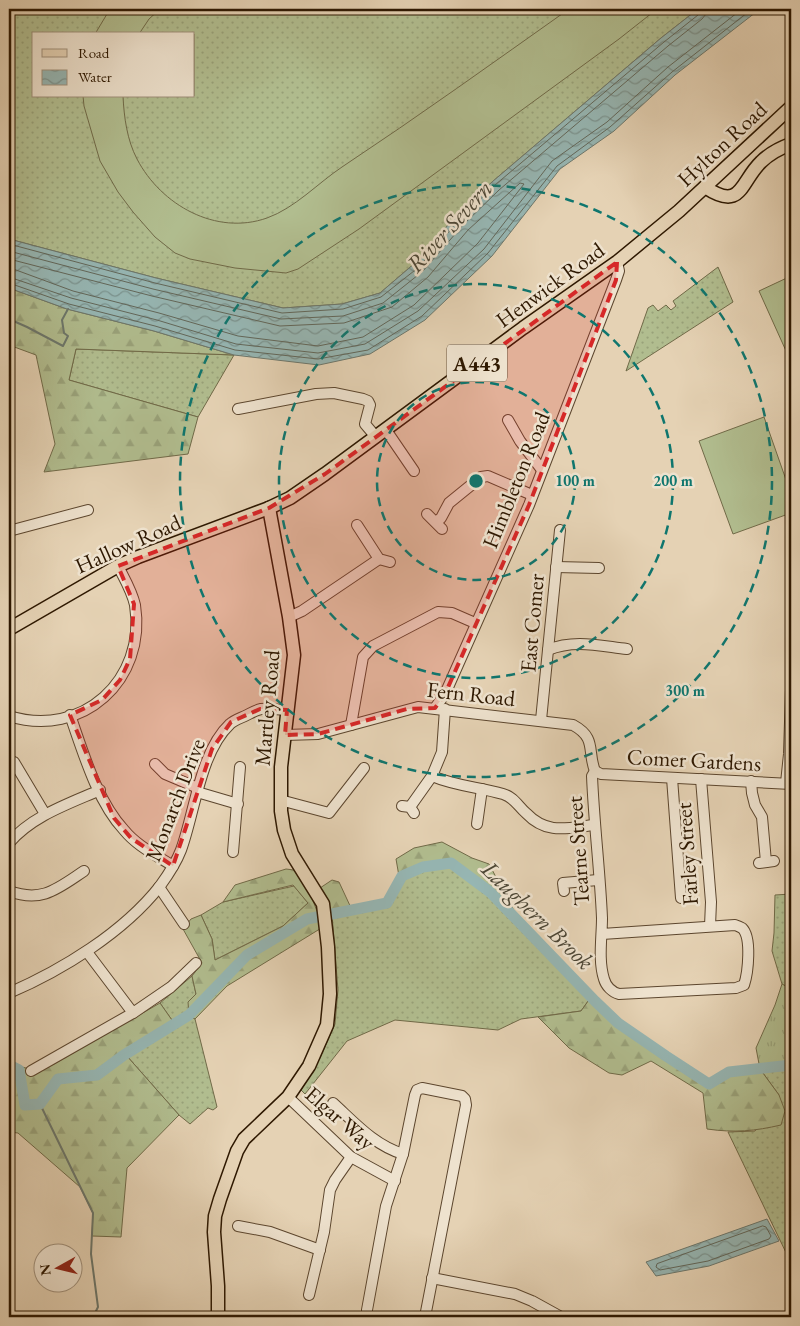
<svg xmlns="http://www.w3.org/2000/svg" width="800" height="1326" font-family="'EB Garamond',serif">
	<defs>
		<pattern id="grass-dots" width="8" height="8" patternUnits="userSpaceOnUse" patternTransform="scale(1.25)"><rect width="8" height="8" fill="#b1bd8f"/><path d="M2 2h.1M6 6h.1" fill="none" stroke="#99a27a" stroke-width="1.8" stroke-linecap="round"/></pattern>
		<pattern id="forest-firs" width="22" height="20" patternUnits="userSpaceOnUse" patternTransform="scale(1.25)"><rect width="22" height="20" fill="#b1bd8f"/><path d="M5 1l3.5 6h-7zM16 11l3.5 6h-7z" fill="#99a27a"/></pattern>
		<pattern id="park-tufts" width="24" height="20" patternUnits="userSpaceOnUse" patternTransform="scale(1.25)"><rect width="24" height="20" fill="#b1bd8f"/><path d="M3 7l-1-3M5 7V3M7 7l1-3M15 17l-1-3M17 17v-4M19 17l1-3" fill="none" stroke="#99a27a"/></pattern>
		<pattern id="water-waves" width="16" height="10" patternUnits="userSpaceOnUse" patternTransform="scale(1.25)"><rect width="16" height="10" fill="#96b6b3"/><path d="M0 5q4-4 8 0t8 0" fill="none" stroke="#7b938f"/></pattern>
	</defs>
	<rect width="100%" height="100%" fill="#e5d2b4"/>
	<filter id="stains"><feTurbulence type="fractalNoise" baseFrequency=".004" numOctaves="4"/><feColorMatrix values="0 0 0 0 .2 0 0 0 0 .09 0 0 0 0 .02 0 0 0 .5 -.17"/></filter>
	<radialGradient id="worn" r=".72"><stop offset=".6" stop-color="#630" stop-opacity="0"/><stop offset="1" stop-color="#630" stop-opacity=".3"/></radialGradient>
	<!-- grass -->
	<g fill="url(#grass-dots)" stroke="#706a48" fill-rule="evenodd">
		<path d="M9,9H698L661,38L492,182L455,217L415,263L380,293L342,304L283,308L156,278L9,239ZM34,34H194V96H34Z"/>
		<polygon points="718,267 733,302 626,371 648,308 653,305 658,311 666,305 671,310 676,306 673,301"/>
		<polygon points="76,349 234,355 198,417 69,380"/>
		<polygon points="451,863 490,892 591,997 581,1011 521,1019 498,1030 395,1020 347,1041 305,1094 301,1090 320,1058 335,1024 338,990 332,915 387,903 402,876 423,867"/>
		<polygon points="294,886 308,903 283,926 215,960 212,939 201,915 223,902"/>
		<polygon points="791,894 791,989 782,984 772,951 774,933 775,895"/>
		<polygon points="192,976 196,994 189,1015 195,1019 217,1107 213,1110 208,1108 190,1124 179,1115 126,1055 174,1023 160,1003"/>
		<polygon points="791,1065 791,1263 728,1132 755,1131 779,1095 760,1069"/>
	</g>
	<!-- forest -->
	<g fill="url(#forest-firs)" stroke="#706a48">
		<polygon points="9,288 67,309 154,331 234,355 76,349 69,380 198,417 188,454 44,472 55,444 36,355 9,345"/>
		<polygon points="442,842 472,858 489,864 520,922 490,892 451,863 423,867 402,876 400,882 396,859 414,848"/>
		<polygon points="286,869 294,870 307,885 323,927 227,986 195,1019 189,1015 188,1002 196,994 192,976 202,963 183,929 191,919 201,915 212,939 215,960 283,926 308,903 293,885 223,902 235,885"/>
		<polygon points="332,880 339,882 352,910 332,915 320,888"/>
		<path d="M591,997C624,1032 667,1058 709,1084L729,1072L760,1069L779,1095L785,1111L781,1125C755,1131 735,1133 707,1129L703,1093L651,1061L622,1075L609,1073L569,1048L538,1017L581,1011Z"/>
		<polygon points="160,1003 174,1023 126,1055 179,1115 127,1168 121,1237 92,1236 93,1213 80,1187 18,1133 9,1132 9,1064 26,1068 29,1075 54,1064"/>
	</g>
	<!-- park -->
	<polygon fill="url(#park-tufts)" stroke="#706a48" points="782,984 791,989 791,1065 760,1069 756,1048 775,1005"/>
	<!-- pitch -->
	<g fill="#b1bd8f" stroke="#706a48">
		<polygon points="110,9 160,9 149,19 139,34 95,34"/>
		<path d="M569,9H657L619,39L359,229L298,269L286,273L235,268L190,259L175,253L155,237L133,212L118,192L100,161L84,106L83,96H123C124,117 127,140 137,159C161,205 216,236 267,218C295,208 318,183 342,167C419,116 494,62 569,9Z"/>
		<polygon points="791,276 791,362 759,291"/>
		<polygon points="764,417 791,494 791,513 733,534 699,441"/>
	</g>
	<!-- water -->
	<g fill="url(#water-waves)" stroke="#6c776c">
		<polygon points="698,9 760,9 675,75 614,131 560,169 492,256 425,320 370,354 319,365 234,355 154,331 67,309 9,288 9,239 156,278 283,308 342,304 380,293 415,263 455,217 492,182 661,38"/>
		<polygon points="767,1219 779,1241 709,1266 656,1276 646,1262"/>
	</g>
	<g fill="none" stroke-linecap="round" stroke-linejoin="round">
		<!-- shore -->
		<g stroke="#62675a" stroke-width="1">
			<polyline points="9,244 155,283 282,313 343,309 381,297 419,267 458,221 495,185 664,42 698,15 700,9"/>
			<polyline points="9,251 153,289 281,319 343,316 383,303 423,271 463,225 499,190 668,46 702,19 706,14 707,9"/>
			<polyline points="9,259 152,296 280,326 344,323 392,307 428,277 468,230 520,183 524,184 478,243 414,305 363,337 318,346 238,336 159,313 73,291 16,270 9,269"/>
			<polyline points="9,277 71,298 157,320 236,344 318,353 365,344 418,311 484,249 552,161 607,122 668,67 742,9"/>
			<polyline points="9,283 69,304 155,326 235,350 318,359 368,350 422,316 488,253 557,166 610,127 672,72 752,9"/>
			<polygon points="763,1226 766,1227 771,1236 769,1239 708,1261 660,1270 656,1267 657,1264"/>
		</g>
		<!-- stream -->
		<g stroke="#6c776c" stroke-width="2">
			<polyline points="9,319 27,327 63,346 68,336 64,333 62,320 68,309"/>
			<polyline points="40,1104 93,1213 91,1254 98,1307 93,1317"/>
		</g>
		<!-- river -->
		<polyline stroke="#96b6b3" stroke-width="11" points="9,1065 19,1070 25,1105 40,1104 58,1079 97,1075 124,1055 189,1015 247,955 307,919 387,903 402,876 423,867 451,863 490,892 595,1001 618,1023 666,1056 709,1084 729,1072 791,1065"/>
		<!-- minor casing -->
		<g stroke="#5c462e" stroke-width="12">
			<g id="minor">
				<polyline points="238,409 316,394 334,393 363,399 368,401 370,405 365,424 376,437"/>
				<polyline points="508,420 520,441 542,470"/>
				<polyline points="386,430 414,471"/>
				<polyline points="427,514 442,529"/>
				<polyline points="436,522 441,518 449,503 481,477 488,476 532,495"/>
				<polyline points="357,525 379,559 390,562"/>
				<polyline points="9,531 88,510"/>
				<polyline points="556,567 599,568"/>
				<polyline points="289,617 302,611 379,559"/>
				<path d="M548,650C574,639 600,646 627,649"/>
				<polyline points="435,708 445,694 529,505 616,280 619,271 617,262"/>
				<path d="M70,715C83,752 97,801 124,830C137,846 156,855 173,866"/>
				<path d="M9,716C82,739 147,680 135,605C132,591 124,578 118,566"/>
				<polyline points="541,720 560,530"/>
				<polyline points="351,725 363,657 373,646 438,612 452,613 475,623"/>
				<path d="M285,735L318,734L418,707L573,725C597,738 587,751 595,771"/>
				<polyline points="14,762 45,814"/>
				<polyline points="155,764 165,774 198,788"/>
				<path d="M595,771L592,776C594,824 600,871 602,918C602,937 598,960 604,979C606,986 612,992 619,994L736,988L744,985C748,973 752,937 742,928C742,928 736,925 735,925L602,934"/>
				<polyline points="595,771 601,774 791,784"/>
				<path d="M432,776C455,786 479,787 503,794C514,797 518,806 526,813C547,835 567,828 594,825"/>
				<polyline points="672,778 681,898"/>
				<polyline points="701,779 711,902 710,926"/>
				<polyline points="751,781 752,793 755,805 762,817 766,862"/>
				<polyline points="786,783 789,754 791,690"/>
				<polyline points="197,792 238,804"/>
				<polyline points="280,800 329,813 364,768"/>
				<polyline points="402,806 410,807 414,813"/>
				<polyline points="410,807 432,776 442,752 445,709"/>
				<polyline points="477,824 482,789"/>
				<path d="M9,843C32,816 68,804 100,790"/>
				<polyline points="233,852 240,767"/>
				<polyline points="759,863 774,861"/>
				<polyline points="159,887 184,924"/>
				<path d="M9,891C42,903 57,889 84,871"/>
				<polyline points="564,891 563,883 598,880"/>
				<polyline points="87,952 133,1013"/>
				<path d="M9,993C62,970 123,933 160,886C168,875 176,863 181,850C195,812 200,752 230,724C234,720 241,718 247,715C251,713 256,710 261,709C269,708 279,710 287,710"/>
				<polyline points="31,1071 133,1013 171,987 196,963"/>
				<polyline points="288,1097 351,1157 395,1181"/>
				<path d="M333,1103C355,1123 374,1145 403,1154"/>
				<polyline points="238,1226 270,1232 320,1250"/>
				<polyline points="432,1278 515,1294 532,1301 561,1317"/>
				<polyline points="309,1295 324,1232 330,1190 335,1180 351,1157"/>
				<polyline points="367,1310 386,1206 403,1154 415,1095 417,1090 422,1088 462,1096 465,1099 466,1105 425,1317"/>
			</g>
		</g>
		<!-- major casing -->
		<g stroke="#2e1801" stroke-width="15">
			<g id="major">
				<path d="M705,187C742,212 740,182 761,162C769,154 780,148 791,144"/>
				<polyline points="9,629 118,566 138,557 269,508 290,498 325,474 523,328 617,262 679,211 791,107"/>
				<polyline points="218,1317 218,1286 214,1232 215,1216 220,1199 237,1151 244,1139 288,1097 309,1066 327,1025 330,994 328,947 323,904 292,854 284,830 281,811 281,767 294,655 289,617 269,508"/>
			</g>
		</g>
		<!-- minor -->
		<use href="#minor" stroke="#eee2ce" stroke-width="10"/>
		<!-- major -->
		<use href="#major" stroke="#e5d2b4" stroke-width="12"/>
	</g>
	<!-- marked area -->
	<path fill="#d62828" fill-opacity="0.2" stroke="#d62828" stroke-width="4" stroke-dasharray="10 6" stroke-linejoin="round" d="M617,262L616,280L529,505L445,694L435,708L407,709L318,734L285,735L287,710L260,709L231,722L212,749L173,866L131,838L114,818L70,715L102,700L120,680L130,659L134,604L118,566L269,508L325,474Z"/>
	<!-- distance rings -->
	<g fill="none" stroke="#0f766e" stroke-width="2.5" stroke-dasharray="9 6">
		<circle cx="476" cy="481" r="99"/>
		<circle cx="476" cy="481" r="197"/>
		<circle cx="476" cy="481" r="296"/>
	</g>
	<g text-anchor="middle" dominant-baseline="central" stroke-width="5" stroke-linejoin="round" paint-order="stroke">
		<!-- shield labels -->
		<rect fill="#eee2ce" stroke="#68553e" stroke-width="1" x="447" y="344.5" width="60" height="37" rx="4"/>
		<g font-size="21" font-weight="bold" fill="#2e1801">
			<text x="477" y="363">A443</text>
		</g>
		<!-- street labels -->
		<g font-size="22" fill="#2e1801" stroke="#eee2ce">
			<text transform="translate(722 144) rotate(-43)">Hylton Road</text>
			<text transform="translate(550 285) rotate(-36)">Henwick Road</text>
			<text transform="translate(516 480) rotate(-68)">Himbleton Road</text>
			<text transform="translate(128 544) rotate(-24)">Hallow Road</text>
			<text transform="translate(532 623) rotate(-85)">East Comer</text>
			<text transform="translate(471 694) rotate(6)">Fern Road</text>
			<text transform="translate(267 708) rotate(-85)">Martley Road</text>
			<text transform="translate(694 760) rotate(3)">Comer Gardens</text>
			<text transform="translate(175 800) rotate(-69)">Monarch Drive</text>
			<text transform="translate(578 851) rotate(-94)">Tearne Street</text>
			<text transform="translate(687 854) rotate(-94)">Farley Street</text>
			<text transform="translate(340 1118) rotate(41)">Elgar Way</text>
		</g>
		<!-- water labels -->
		<g font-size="24" font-style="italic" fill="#4d4736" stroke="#eee2ce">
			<text transform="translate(449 226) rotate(-48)">River Severn</text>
			<text transform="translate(538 915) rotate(44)">Laughern Brook</text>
		</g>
	</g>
	<circle cx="476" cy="481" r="8" fill="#0f766e" stroke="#eee2ce" stroke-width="2.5"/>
	<g font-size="15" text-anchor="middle" font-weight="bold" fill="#0f766e" stroke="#eee2ce" stroke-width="5" stroke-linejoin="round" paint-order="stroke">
		<text x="575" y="486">100 m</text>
		<text x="673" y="486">200 m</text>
		<text x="685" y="696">300 m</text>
	</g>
	<!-- margin -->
	<rect width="800" height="1326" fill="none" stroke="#e5d2b4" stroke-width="30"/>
	<rect x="10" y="10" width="780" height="1306" fill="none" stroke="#2e1801" stroke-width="2.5"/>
	<rect x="15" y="15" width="770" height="1296" fill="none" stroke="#2e1801"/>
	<!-- legend -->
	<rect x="32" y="32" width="162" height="65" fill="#eee2ce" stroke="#a1917c"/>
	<rect x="42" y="49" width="25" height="8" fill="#e5d2b4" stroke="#a1917c"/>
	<text x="78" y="58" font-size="15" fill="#2e1801">Road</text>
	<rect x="42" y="70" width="25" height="15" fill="url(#water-waves)" stroke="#a1917c"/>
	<text x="78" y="82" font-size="15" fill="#2e1801">Water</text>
	<!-- north arrow -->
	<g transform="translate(58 1268) rotate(262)"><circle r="24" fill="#eee2ce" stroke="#a1917c"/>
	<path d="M0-4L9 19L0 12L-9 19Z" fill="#8f2418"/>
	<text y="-8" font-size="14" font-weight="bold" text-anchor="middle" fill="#2e1801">N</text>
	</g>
	<rect width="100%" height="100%" filter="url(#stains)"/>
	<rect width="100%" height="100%" fill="url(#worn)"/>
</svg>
